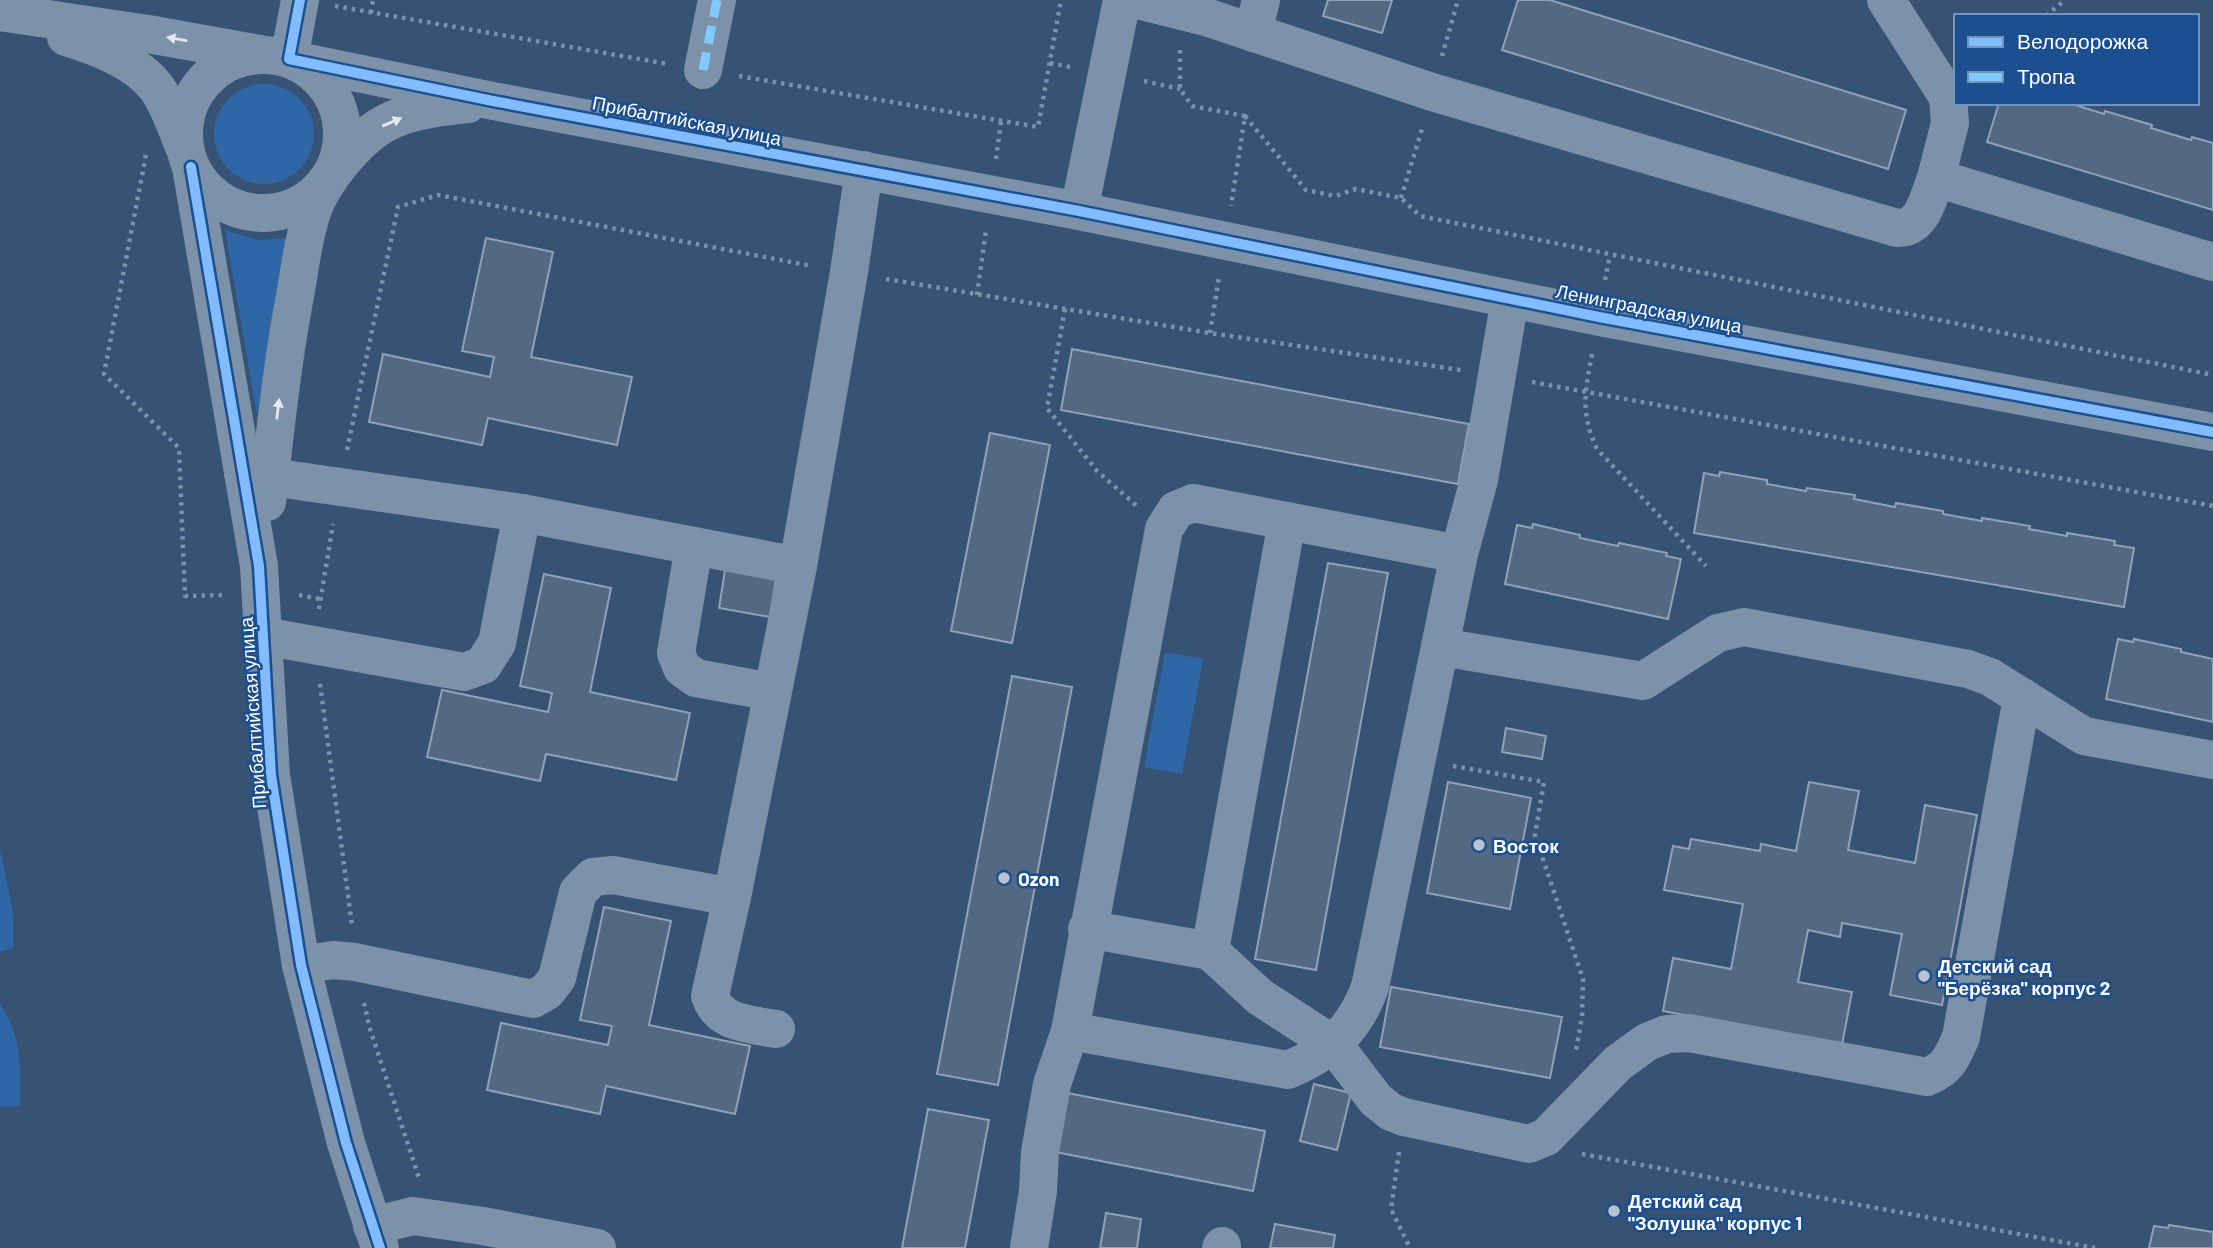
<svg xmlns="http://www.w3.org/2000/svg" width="2213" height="1248" font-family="Barlow,sans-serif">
	<rect width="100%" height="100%" fill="#365274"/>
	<!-- green -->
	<g fill="#2f66a5">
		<circle cx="264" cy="134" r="50"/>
		<polygon points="225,230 257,240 288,238 257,415"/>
		<polygon points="1165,652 1203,659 1182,774 1144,767"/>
		<polygon points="0,849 13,913 13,948 0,952"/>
		<path d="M0,1004C23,1037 20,1068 20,1106L0,1107Z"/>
	</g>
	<!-- building -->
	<g fill="#526984" stroke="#92a2b6" stroke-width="2">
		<polygon points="1328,0 1392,0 1382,33 1323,16"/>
		<polygon points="1518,0 1550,0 1906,110 1888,169 1502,50"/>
		<polygon points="1999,103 2069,103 2104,114 2105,111 2152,125 2151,128 2191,140 2192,137 2213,143 2213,210 1987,142"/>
		<polygon points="486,238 553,252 531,357 632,377 617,445 488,418 482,445 369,422 383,354 490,377 494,357 462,351"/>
		<polygon points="1072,349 1469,424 1458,484 1061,410"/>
		<polygon points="990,433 1050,445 1012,643 951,631"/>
		<polygon points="1720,472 1767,480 1767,484 1806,491 1807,488 1855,495 1854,499 1895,507 1896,503 1943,511 1943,514 1982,521 1982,518 2030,526 2029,529 2067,536 2067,533 2115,541 2114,545 2134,548 2124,607 1694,533 1704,473 1719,476"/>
		<polygon points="1533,524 1580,535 1580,538 1618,546 1619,543 1667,553 1666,556 1681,559 1668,619 1505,584 1517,525 1532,528"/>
		<polygon points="1328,563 1388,573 1316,970 1255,959"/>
		<polygon points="725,570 776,579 770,617 719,608"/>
		<polygon points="544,574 611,588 590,692 690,713 676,780 546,754 540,781 427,757 442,690 548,712 552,693 520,686"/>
		<polygon points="2118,639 2133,642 2134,639 2181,649 2181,652 2213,659 2213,722 2106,699"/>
		<polygon points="1012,676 1072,687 998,1085 937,1074"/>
		<polygon points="1506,728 1546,736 1542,759 1502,752"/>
		<polygon points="1448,782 1531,798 1510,909 1427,893"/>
		<polygon points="1809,782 1859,791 1848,850 1915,863 1925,805 1977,815 1942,1005 1890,995 1902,934 1842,923 1840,937 1808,930 1798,982 1852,992 1842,1045 1663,1011 1673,958 1731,969 1743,904 1664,890 1673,846 1689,849 1691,839 1760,851 1761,844 1796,851"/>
		<polygon points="604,907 671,921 649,1025 750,1046 735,1114 606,1086 600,1114 487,1090 501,1023 608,1045 612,1026 580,1020"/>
		<polygon points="1391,987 1562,1017 1550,1078 1380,1047"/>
		<polygon points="1314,1084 1351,1093 1337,1150 1300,1141"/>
		<polygon points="1062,1092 1265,1131 1253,1191 1050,1151"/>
		<polygon points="928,1109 989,1120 965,1248 902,1248"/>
		<polygon points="1106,1213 1141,1219 1137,1248 1100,1248"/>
		<polygon points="1275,1224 1335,1235 1333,1248 1270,1248"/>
		<polygon points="2169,1225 2213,1232 2213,1248 2149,1248 2154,1226 2168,1228"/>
	</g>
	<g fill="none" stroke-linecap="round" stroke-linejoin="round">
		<!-- path -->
		<g stroke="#7d92a8" stroke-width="4.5" stroke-dasharray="3.5 5" stroke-linecap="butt">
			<polyline points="335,6 668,64"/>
			<polyline points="371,13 373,0"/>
			<polyline points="2046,16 2065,0"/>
			<polyline points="1180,50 1180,89 1192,106 1245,116 1231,206"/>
			<polyline points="1442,56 1458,0"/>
			<polyline points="1050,63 1070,67"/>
			<polyline points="739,76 1038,127 1061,0"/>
			<polyline points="1144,81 1180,89"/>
			<polyline points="1245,116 1306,190 1335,196 1356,189 1401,198 1420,216 2213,375"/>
			<polyline points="146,155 104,374 179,448 185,596 224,595"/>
			<polyline points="996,159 1001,121"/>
			<polyline points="1401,198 1422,129"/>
			<polyline points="886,279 1210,333 1461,370"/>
			<polyline points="1605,280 1610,255"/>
			<polyline points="977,295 986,230"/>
			<polyline points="1065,309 1047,408 1097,471 1137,506"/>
			<polyline points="1210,333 1219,277"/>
			<path d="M1592,354C1585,391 1580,413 1597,449L1706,566"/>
			<polyline points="1532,382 2213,506"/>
			<polyline points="347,450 398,207 438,195 812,266"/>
			<polyline points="299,595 320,599"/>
			<polyline points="319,609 333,524"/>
			<polyline points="320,684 352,925"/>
			<polyline points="1453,766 1544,782 1535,835 1583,979 1582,1017 1576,1050"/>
			<polyline points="364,1003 370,1029 419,1178"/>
			<polyline points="1399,1152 1391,1209 1410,1248"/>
			<polyline points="1582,1154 2095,1248"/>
		</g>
		<!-- minor -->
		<g stroke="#7d92a8" stroke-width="38">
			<polyline points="300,0 289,59 493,101 1079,211 1599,317 2213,432"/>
			<path d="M1138,0L1206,17L1432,92L1897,228C1923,229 1928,198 1936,178L2213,262"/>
			<polyline points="1886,0 1948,97 1950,123 1936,178"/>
			<polyline points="0,12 148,34 260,54"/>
			<polyline points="1253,33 1261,0"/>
			<path d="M66,37C96,46 136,61 156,87C169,105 176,127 184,147"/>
			<circle cx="263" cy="134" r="79"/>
			<polyline points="703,70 717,0"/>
			<polyline points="191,167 259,566 271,775 301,965 346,1143 380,1248"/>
			<polyline points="1079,211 1122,0"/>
			<polyline points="243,473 522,513 798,566 732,897 613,875 593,877 578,892 557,978 547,991 533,999 355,962 333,960 301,965"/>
			<path d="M267,502C275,433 282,364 295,296C300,268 303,239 312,212C322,182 357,138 386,123C410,110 441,107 468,104"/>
			<path d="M1287,521L1210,951L1260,997L1334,1045L1376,1100L1391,1112L1404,1117L1529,1144L1546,1137L1618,1063L1647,1042L1667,1034L1689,1033L1927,1077C1948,1068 1952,1058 1961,1037L2022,697"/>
			<polyline points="694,546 676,653 682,668 696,678 772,692"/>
			<path d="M1459,554L1193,503L1176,510L1164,529L1070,1031L1288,1070C1329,1053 1355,1029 1370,987L1459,554L1479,480L1510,299"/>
			<polyline points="798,566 849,272 864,170"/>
			<polyline points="263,636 464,672 483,665 497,643 522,513"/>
			<polyline points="1441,647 1643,681 1718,633 1744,627 1968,669 1990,677 2084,736 2213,760"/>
			<path d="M732,897L710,996C719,1024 750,1024 776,1029"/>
			<polyline points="1087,929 1210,951"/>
			<polyline points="372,1226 413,1216 483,1226 597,1248"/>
			<polyline points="1029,1248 1038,1191 1040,1152 1052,1084 1070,1031"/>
			<polyline points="1221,1248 1222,1246"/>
		</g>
		<!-- quiet -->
		<polyline stroke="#80caff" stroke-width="9" stroke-dasharray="18 9" stroke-linecap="butt" points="703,70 717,0"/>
		<!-- cycleway casing -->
		<g stroke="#1b4f8f" stroke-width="15">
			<g id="cycleway">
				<polyline points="300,0 289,59 493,101 1079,211 1599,317 2213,432"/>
				<polyline points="191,167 259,566 271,775 301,965 346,1143 380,1248"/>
			</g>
		</g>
		<!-- cycleway -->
		<use href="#cycleway" stroke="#80bcff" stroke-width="10"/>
	</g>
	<!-- one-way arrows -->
	<defs><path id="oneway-solid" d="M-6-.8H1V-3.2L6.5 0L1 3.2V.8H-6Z" transform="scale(1.75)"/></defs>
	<g fill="#e5e9ee">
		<use href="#oneway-solid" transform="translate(177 39) rotate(-170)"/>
		<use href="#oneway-solid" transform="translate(392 122) rotate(-23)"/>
		<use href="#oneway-solid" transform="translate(278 409) rotate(-83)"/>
	</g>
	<!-- markers -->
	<g fill="#b9c2ce" stroke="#1b4f8f" stroke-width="2.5">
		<circle cx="1479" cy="845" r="7"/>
		<circle cx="1004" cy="878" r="7"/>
		<circle cx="1924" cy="976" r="7"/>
		<circle cx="1614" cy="1211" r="7"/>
	</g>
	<g text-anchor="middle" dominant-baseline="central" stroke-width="5" stroke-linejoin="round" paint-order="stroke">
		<!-- street labels -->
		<g font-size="19" fill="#fff" stroke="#1b4f8f">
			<text transform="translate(687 120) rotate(11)">Прибалтийская улица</text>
			<text transform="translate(1649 308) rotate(11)">Ленинградская улица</text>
			<text transform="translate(252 713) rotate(-94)">Прибалтийская улица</text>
		</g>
		<!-- poi labels -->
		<g font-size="19" font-weight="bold" fill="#fff" stroke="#1b4f8f" text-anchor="start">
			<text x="1493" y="845">Восток</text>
			<text x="1018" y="878">Ozon</text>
			<text x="1938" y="965">Детский сад<tspan x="1938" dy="22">"Берёзка" корпус 2</tspan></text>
			<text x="1628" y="1200">Детский сад<tspan x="1628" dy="22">"Золушка" корпус 1</tspan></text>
		</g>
	</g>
	<!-- legend -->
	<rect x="1954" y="14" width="245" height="91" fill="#1b4f8f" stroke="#7695bc" stroke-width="2"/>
	<rect x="1968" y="37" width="35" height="10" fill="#80bcff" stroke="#7695bc" stroke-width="2"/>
	<text x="2017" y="49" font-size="21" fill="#ffffff">Велодорожка</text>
	<rect x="1968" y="72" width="35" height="10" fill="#80caff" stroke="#7695bc" stroke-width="2"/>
	<text x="2017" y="84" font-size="21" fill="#ffffff">Тропа</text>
</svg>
